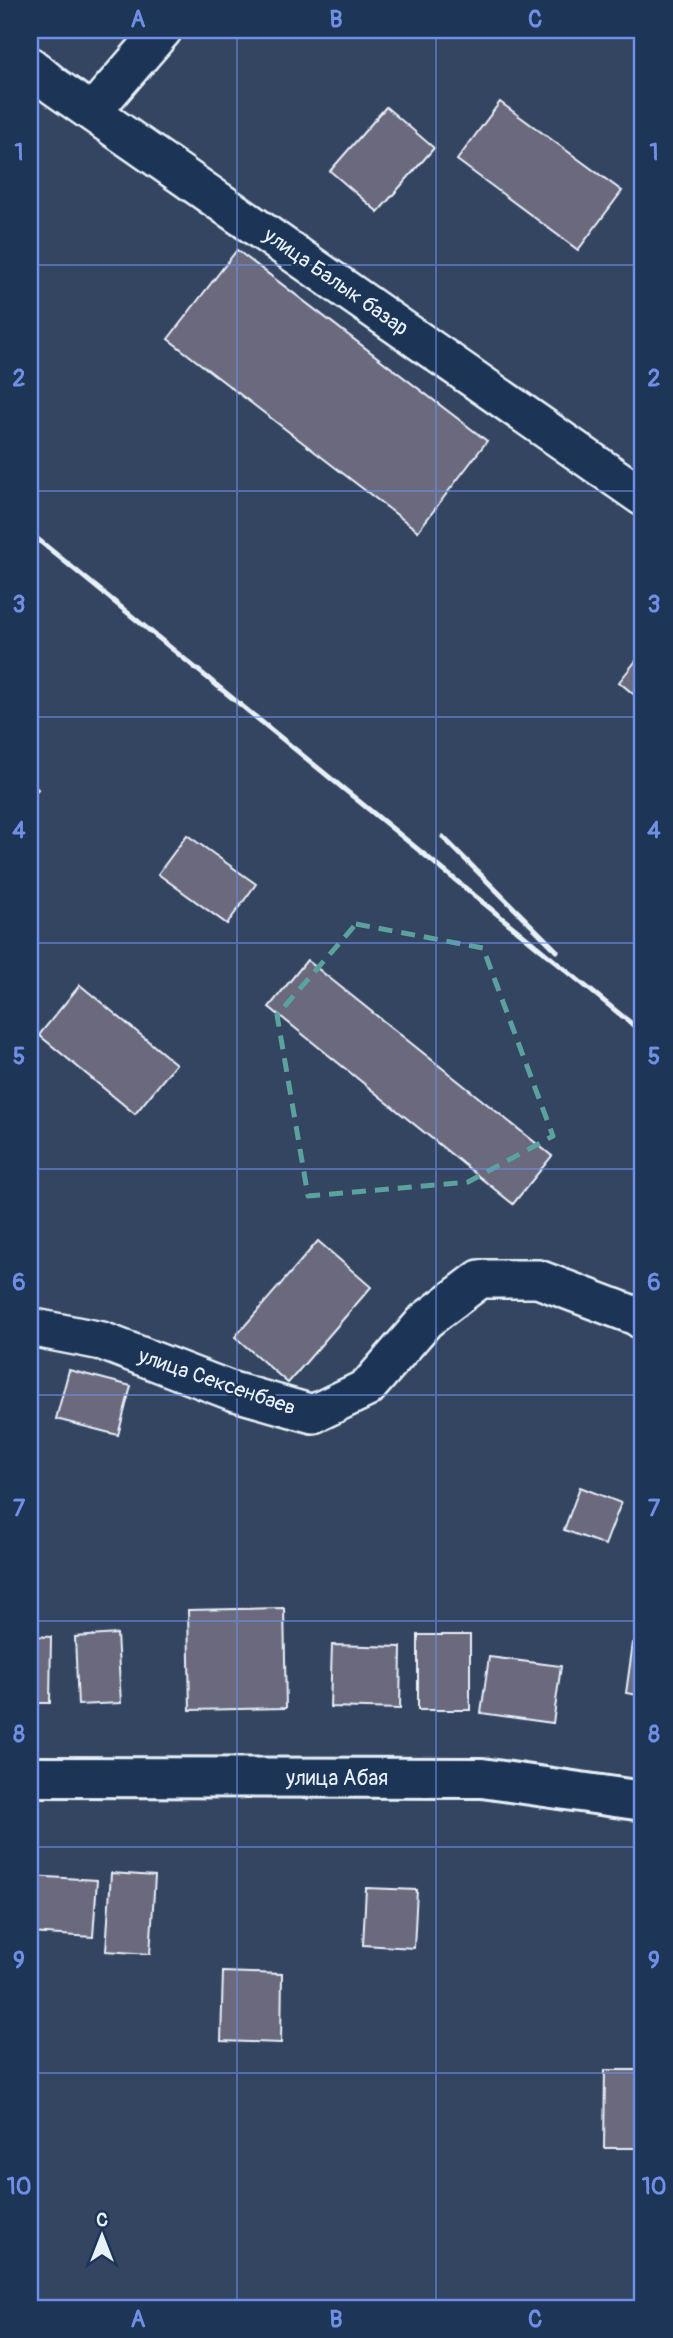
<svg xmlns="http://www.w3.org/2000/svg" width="673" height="2338" font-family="Pangolin,sans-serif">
	<rect width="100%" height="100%" fill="#344562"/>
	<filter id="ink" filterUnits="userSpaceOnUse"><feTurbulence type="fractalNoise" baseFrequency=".0143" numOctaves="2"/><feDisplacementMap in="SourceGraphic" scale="14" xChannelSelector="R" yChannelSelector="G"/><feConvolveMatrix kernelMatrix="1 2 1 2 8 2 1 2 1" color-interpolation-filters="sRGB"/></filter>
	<g filter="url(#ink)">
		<!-- building -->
		<g fill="#6a697d" stroke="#e8f1f8" stroke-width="2">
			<polygon points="500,102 622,191 578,250 457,160"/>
			<polygon points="386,107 434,148 378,212 330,171"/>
			<polygon points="237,250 487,441 418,531 168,339"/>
			<polygon points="643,652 643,702 619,682"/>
			<polygon points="30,782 38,789 30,799"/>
			<polygon points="187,835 256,884 227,924 158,874"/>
			<polygon points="307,960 552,1156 513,1204 269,1007"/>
			<polygon points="80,985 176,1064 135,1114 39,1035"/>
			<polygon points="318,1241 371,1287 288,1383 235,1337"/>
			<polygon points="69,1370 131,1386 118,1435 56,1419"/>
			<polygon points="580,1487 621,1503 605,1545 564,1530"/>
			<polygon points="284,1608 286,1708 190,1710 188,1610"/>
			<polygon points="117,1634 121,1703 78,1705 75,1637"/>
			<rect x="418" y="1635" width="52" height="75"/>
			<polygon points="30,1636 51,1637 50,1703 30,1703"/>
			<polygon points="633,1643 643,1644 643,1696 626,1693"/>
			<polygon points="332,1645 401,1647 400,1709 330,1707"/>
			<polygon points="489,1657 561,1666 553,1723 481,1713"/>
			<polygon points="111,1873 155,1876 150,1954 106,1951"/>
			<polygon points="30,1876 97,1880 93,1937 30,1933"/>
			<polygon points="366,1888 417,1890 414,1948 363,1945"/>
			<polygon points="223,1972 282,1974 281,2043 221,2041"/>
			<polygon points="605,2070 643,2070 643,2148 604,2148"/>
		</g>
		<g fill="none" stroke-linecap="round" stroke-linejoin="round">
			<!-- minor casing -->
			<g stroke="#e8f1f8" stroke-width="42">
				<g id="minor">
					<polyline points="30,66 54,86 643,497"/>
					<polyline points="92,112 163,30"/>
					<polyline points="30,1327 102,1341 232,1391 313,1414 367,1388 426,1320 480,1279 538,1279 636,1316 643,1321"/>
				</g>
			</g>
			<!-- tertiary casing -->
			<g stroke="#e8f1f8" stroke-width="44">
				<polyline id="tertiary" points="30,1777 482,1778 643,1801"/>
			</g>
			<!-- minor -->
			<use href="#minor" stroke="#1d3557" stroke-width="37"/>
			<!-- tertiary -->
			<use href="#tertiary" stroke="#1d3557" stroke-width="38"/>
			<!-- rail -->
			<g stroke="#e8f1f8" stroke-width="5">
				<polyline points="30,533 643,1033"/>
				<polyline points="443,837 557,951"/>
			</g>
		</g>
	</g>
	<!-- marked area -->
	<path fill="none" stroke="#5ba19e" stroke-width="5" stroke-dasharray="14 9" stroke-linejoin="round" d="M356,924L483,948L553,1136L468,1182L308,1196L277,1015Z"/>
	<!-- grid -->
	<path fill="none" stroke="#6e8fe5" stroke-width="2" stroke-opacity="0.55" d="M237,30V2308M436,30V2308M30,265H643M30,491H643M30,717H643M30,943H643M30,1169H643M30,1395H643M30,1621H643M30,1847H643M30,2073H643"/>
	<g text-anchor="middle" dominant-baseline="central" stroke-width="5" stroke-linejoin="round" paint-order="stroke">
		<!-- street labels -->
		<g font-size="21" fill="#e8f1f8" stroke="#1d3557">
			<text transform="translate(336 282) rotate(35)">улица Балык базар</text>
			<text transform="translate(217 1382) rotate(19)">улица Сексенбаев</text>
			<text x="337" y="1778">улица Абая</text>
		</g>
	</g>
	<!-- margin -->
	<rect width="673" height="2338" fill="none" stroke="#1d3557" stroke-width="77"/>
	<!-- north arrow -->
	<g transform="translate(102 2236)" stroke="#1d3557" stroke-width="5" paint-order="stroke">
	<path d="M0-5L12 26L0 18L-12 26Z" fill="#e8f1f8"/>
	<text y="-10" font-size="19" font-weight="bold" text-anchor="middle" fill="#e8f1f8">С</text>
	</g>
	<rect x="38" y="38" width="596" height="2262" fill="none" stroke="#6e8fe5" stroke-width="2.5"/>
	<g font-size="23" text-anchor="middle" font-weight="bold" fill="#6e8fe5">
		<text x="138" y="27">A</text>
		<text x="336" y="27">B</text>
		<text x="535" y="27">C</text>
		<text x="19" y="160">1</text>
		<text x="654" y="160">1</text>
		<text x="19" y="386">2</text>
		<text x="654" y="386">2</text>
		<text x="19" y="612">3</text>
		<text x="654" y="612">3</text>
		<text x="19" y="838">4</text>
		<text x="654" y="838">4</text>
		<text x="19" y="1064">5</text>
		<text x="654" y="1064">5</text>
		<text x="19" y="1290">6</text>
		<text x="654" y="1290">6</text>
		<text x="19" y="1516">7</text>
		<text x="654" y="1516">7</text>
		<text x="19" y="1742">8</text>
		<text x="654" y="1742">8</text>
		<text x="19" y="1968">9</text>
		<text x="654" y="1968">9</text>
		<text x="19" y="2194">10</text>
		<text x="654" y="2194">10</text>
		<text x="138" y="2327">A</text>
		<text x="336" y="2327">B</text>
		<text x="535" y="2327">C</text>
	</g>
</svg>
